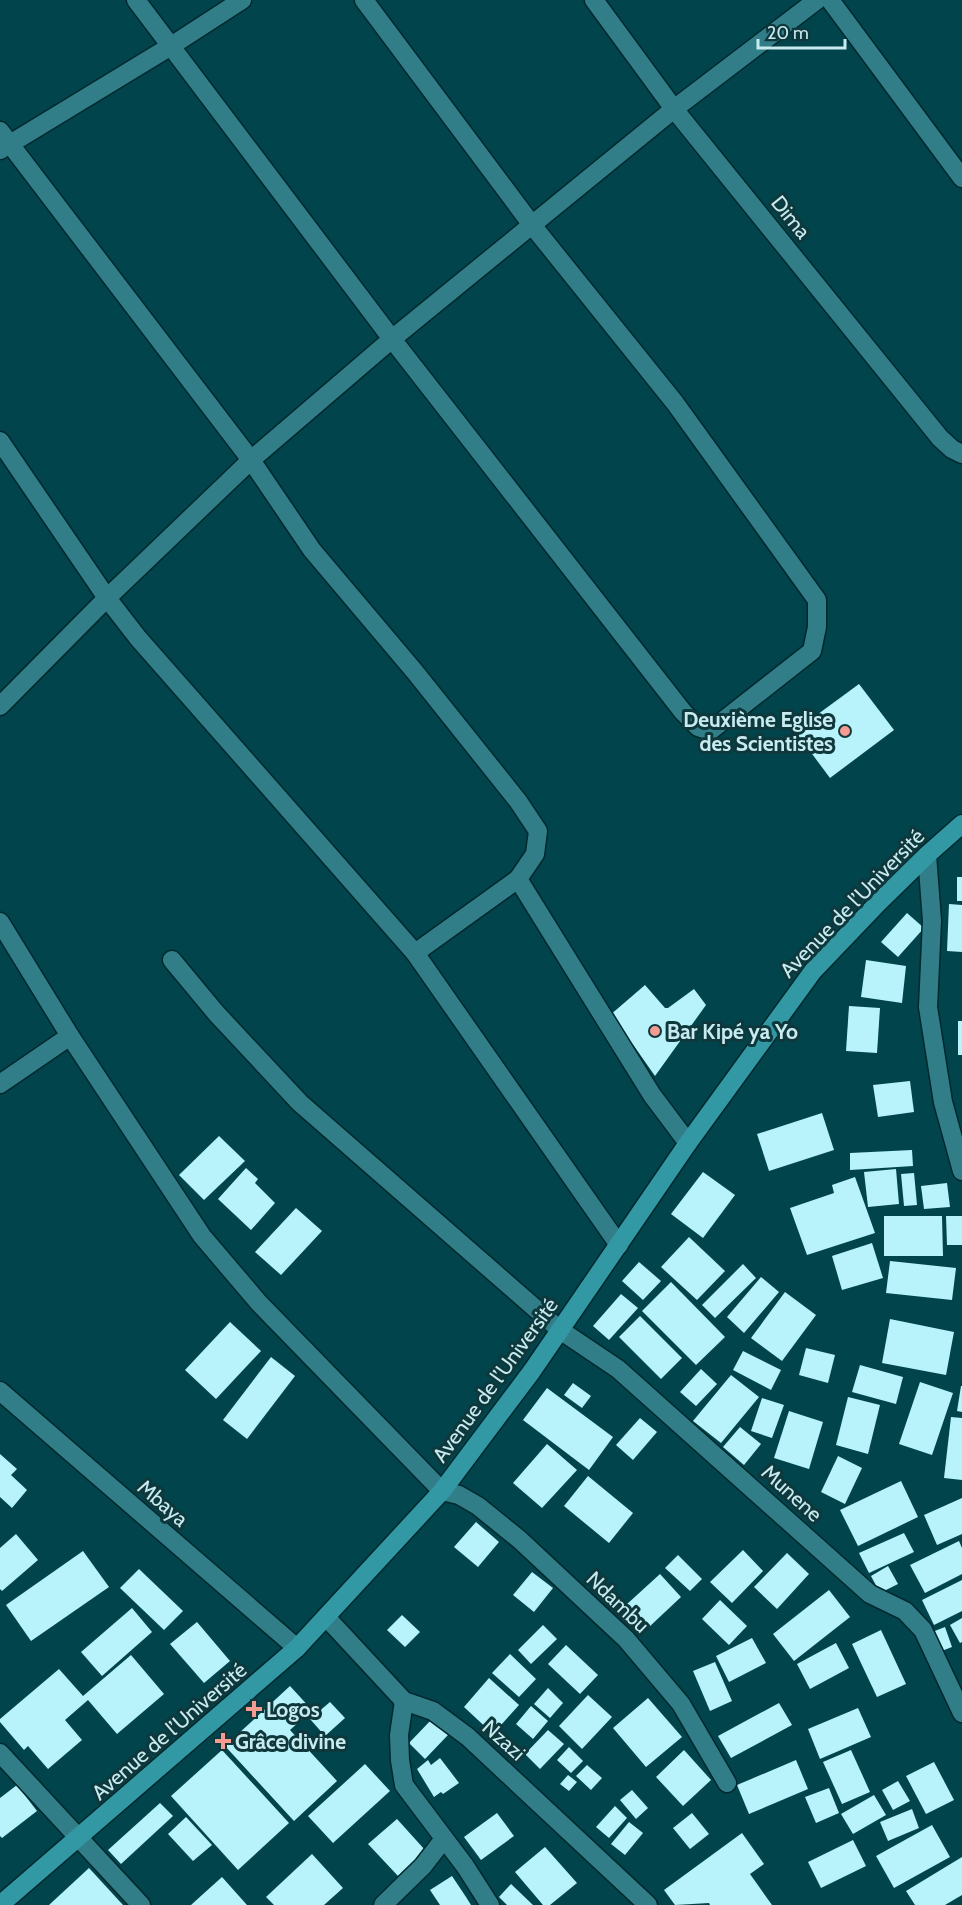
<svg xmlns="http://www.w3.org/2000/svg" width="962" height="1905" font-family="Cabin,sans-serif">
	<rect width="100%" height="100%" fill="#02444c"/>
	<!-- building -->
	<g fill="#b8f3fb">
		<polygon points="859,684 894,730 830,778 795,731"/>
		<rect x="957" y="877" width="5" height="24"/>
		<polygon points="949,904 962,905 962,952 947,951"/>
		<polygon points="907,913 924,928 898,957 881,942"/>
		<polygon points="866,960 906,966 902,1003 861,997"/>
		<polygon points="645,985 665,1008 668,1008 694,989 706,1005 655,1076 634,1046 609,1016"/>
		<polygon points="849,1006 880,1008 877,1053 846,1051"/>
		<rect x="958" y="1021" width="4" height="34"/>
		<polygon points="910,1081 914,1112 878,1117 873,1085"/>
		<polygon points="822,1113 834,1150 769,1171 757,1134"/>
		<polygon points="219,1136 245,1161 204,1200 179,1175"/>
		<polygon points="912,1150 913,1166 850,1170 850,1153"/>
		<polygon points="246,1168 258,1179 255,1183 275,1203 251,1230 218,1199"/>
		<polygon points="896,1169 899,1204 868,1207 864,1172"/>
		<polygon points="703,1172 735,1195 703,1238 671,1214"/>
		<polygon points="914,1173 917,1205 904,1206 901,1174"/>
		<polygon points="855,1177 875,1233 807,1255 790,1208 834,1193 832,1185"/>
		<polygon points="947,1183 950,1207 924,1209 921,1186"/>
		<polygon points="296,1208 322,1231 281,1275 255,1252"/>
		<polygon points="884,1216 942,1216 943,1256 884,1256"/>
		<polygon points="946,1216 962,1216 962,1245 947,1245"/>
		<polygon points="689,1237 725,1271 697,1300 661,1267"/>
		<polygon points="872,1243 883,1278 842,1290 832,1256"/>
		<polygon points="890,1261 956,1268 952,1300 886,1293"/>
		<polygon points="639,1262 661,1281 643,1300 622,1281"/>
		<polygon points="743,1264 756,1278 715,1318 702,1305"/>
		<polygon points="761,1277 779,1292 744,1333 727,1317"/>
		<polygon points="671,1282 725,1337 696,1365 642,1311"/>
		<polygon points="785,1292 816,1315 782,1361 751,1338"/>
		<polygon points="621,1294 638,1308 609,1340 593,1326"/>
		<polygon points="640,1316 682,1358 661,1379 619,1337"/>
		<polygon points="890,1319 954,1332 946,1375 882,1363"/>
		<polygon points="230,1322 261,1351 216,1399 185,1370"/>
		<polygon points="806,1348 835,1355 828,1383 799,1375"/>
		<polygon points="743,1351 781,1370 771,1390 733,1370"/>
		<polygon points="271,1357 295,1376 247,1439 223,1420"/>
		<polygon points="860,1365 903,1377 896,1404 852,1392"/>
		<polygon points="701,1369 717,1384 696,1406 680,1392"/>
		<polygon points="731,1375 759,1397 721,1443 693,1421"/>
		<polygon points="920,1382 953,1393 932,1455 899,1444"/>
		<polygon points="573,1383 591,1396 582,1408 564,1395"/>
		<polygon points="961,1386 962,1386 962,1412 957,1411"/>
		<polygon points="547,1388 613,1437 589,1470 523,1420"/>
		<polygon points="848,1397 880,1405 868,1454 836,1445"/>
		<polygon points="762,1398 784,1405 772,1438 751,1431"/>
		<polygon points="789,1411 823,1422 809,1469 774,1458"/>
		<polygon points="951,1417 962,1418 962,1480 944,1478"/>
		<polygon points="640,1418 657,1432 633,1460 616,1445"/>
		<polygon points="740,1427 761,1444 744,1465 723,1447"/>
		<polygon points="547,1444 577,1470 542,1508 513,1483"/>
		<polygon points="0,1454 17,1469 11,1475 27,1490 12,1508 0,1497"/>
		<polygon points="838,1456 862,1468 845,1504 821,1492"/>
		<polygon points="588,1476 633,1513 609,1543 564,1506"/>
		<polygon points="901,1481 918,1517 858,1546 840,1510"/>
		<polygon points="962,1498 962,1534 937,1545 924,1515"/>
		<polygon points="476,1522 499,1542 478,1567 454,1547"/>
		<polygon points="904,1533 914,1552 869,1573 859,1553"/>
		<polygon points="16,1534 38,1560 2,1591 0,1589 0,1548"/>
		<polygon points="959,1541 962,1548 962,1574 925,1593 910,1565"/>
		<polygon points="743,1550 763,1571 732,1603 710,1582"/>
		<polygon points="83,1551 109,1587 31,1641 6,1605"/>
		<polygon points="787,1553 809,1574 777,1609 754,1587"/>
		<polygon points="678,1555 702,1579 690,1591 665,1568"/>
		<polygon points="888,1566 898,1584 880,1593 871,1576"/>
		<polygon points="139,1569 183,1611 164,1630 120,1588"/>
		<polygon points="532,1572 553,1588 534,1612 513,1595"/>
		<polygon points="660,1574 681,1597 648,1628 626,1605"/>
		<polygon points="962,1580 962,1611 934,1625 922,1600"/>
		<polygon points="829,1590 850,1617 794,1661 773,1634"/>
		<polygon points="720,1600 747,1626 729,1645 702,1619"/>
		<polygon points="132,1608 152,1632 102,1676 81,1652"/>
		<polygon points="402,1615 420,1632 405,1647 387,1630"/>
		<polygon points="962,1618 962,1642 960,1643 950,1625"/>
		<polygon points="197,1622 230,1661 204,1683 170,1644"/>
		<polygon points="543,1625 557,1639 531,1664 518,1650"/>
		<polygon points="945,1627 952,1647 939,1652 932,1632"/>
		<polygon points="881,1630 906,1684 877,1697 852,1644"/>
		<polygon points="752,1638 766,1663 729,1682 716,1656"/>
		<polygon points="836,1643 849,1668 810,1689 797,1664"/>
		<polygon points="566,1645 598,1675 580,1694 548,1664"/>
		<polygon points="510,1654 536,1679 519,1697 492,1673"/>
		<polygon points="131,1655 164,1694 117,1734 88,1700 65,1720 82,1740 48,1769 28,1746 24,1750 0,1722 0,1719 59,1669 83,1696"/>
		<polygon points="715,1662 732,1701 710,1711 693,1671"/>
		<polygon points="489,1678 519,1705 493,1734 464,1707"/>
		<polygon points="290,1686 312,1710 290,1730 337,1781 294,1821 225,1746"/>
		<polygon points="548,1688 563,1703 550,1718 534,1704"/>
		<polygon points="588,1695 612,1717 582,1749 559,1726"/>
		<polygon points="648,1698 682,1737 646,1767 613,1728"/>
		<polygon points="330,1702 345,1718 325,1736 310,1719"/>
		<polygon points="779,1703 792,1725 731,1758 718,1736"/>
		<polygon points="531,1706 548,1721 533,1739 516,1724"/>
		<polygon points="858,1708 871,1737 820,1759 808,1729"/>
		<polygon points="432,1719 448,1735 425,1759 409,1743"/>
		<polygon points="548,1730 564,1744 540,1769 525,1754"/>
		<polygon points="569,1747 583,1761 571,1773 557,1760"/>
		<polygon points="222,1750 289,1823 238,1870 171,1796"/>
		<polygon points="684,1750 711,1780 683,1806 656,1777"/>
		<polygon points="851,1750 870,1792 842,1804 823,1762"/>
		<polygon points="440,1758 459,1783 443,1794 441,1792 434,1797 417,1769 428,1760 431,1765"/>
		<polygon points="796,1760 808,1789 749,1814 737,1785"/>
		<polygon points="934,1762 954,1800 926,1814 906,1776"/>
		<polygon points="365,1764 390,1791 333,1843 308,1816"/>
		<polygon points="587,1765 602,1778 591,1790 576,1776"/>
		<polygon points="568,1775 577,1782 569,1791 560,1784"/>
		<polygon points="898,1781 910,1801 893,1810 882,1790"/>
		<polygon points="17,1785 37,1811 2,1838 0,1836 0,1798"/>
		<polygon points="829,1788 839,1813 816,1823 805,1797"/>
		<polygon points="632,1790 648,1808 636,1819 620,1800"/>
		<polygon points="874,1795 886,1815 853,1834 841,1814"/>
		<polygon points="160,1803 173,1816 121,1864 108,1850"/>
		<polygon points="615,1806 627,1818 609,1838 596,1827"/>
		<polygon points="912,1809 919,1828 888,1841 880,1822"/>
		<polygon points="497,1813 514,1836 481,1860 464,1837"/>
		<polygon points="692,1813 709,1834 690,1849 673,1828"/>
		<polygon points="186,1817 212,1845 193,1861 168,1834"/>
		<polygon points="397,1819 425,1850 398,1876 368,1844"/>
		<polygon points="629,1822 643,1833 625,1855 611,1844"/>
		<polygon points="932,1825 950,1857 894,1888 876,1856"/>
		<polygon points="742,1833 764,1864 750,1874 772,1905 710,1905 709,1903 675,1905 664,1890"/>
		<polygon points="853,1840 866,1866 821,1888 808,1862"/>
		<polygon points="545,1847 577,1883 550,1905 543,1905 515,1872"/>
		<polygon points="312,1854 343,1888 324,1905 274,1905 266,1897"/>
		<polygon points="962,1857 962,1895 945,1905 915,1905 906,1891"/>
		<polygon points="89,1868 123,1905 49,1905"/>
		<polygon points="452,1876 466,1897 471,1905 440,1905 430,1890"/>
		<polygon points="222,1877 247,1905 191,1905 202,1895"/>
		<polygon points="511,1884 533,1905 507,1905 499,1897"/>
	</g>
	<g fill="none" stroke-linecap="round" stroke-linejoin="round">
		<!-- minor casing -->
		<g stroke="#00292e" stroke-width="21">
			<g id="minor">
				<polyline points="136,0 392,339 683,712 698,727 710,731 812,651 817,627 817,600 675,403 532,225 364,0"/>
				<polyline points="594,0 674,109 940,438 952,449 962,454"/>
				<polyline points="830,0 962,178"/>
				<polyline points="0,131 251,460 312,550 415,672 518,801 538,831 535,854 518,879 652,1095 688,1143"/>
				<polyline points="0,150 171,46 242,0"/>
				<polyline points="0,441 107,598 138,638 415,953 619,1245"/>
				<polyline points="0,706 107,598 251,460 392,339 674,109 817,0"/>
				<polyline points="927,855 932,921 928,1007 943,1102 962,1171"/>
				<polyline points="0,922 70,1036 202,1236 259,1303 442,1491 459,1495 478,1506 520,1540 626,1639 681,1704 727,1783"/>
				<polyline points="415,953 518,879"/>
				<polyline points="172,960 216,1013 300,1103 560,1330 618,1369 870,1594 905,1611 923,1630 962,1713"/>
				<polyline points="0,1084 70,1036"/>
				<polyline points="0,1391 297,1648"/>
				<polyline points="326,1617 404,1701 433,1711 468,1737 648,1905"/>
				<polyline points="404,1701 399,1735 400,1760 404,1785 465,1866 490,1905"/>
				<polyline points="0,1753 141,1905"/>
				<polyline points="383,1905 423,1866 443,1840"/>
			</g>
		</g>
		<!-- major casing -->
		<g stroke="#00292e" stroke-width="21">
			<polyline id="major" points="0,1905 297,1648 442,1491 532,1371 688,1143 813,971 878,903 927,855 962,824"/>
		</g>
		<!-- minor -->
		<use href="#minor" stroke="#327e88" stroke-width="18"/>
		<!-- major -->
		<use href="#major" stroke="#3198a4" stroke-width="18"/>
	</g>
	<!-- markers -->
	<g fill="#f59c92" stroke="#0f383d" stroke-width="2">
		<circle cx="845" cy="731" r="6"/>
		<circle cx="655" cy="1031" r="6"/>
		<path d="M251 1700h6v6h6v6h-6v6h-6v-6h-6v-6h6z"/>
		<path d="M220 1732h6v6h6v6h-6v6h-6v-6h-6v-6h6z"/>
	</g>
	<g text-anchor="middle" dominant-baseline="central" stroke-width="6" stroke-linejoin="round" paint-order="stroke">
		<!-- street labels -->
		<g font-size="21" fill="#c8ebf0" stroke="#0f383d">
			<text transform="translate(791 217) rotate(51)">Dima</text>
			<text transform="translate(852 903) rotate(-46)">Avenue de l’Université</text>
			<text transform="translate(495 1380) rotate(-54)">Avenue de l’Université</text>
			<text transform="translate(792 1493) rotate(42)">Munene</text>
			<text transform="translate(163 1503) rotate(41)">Mbaya</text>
			<text transform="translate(618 1602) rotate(44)">Ndambu</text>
			<text transform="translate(169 1731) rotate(-41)">Avenue de l’Université</text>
			<text transform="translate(504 1740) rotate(42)">Nzazi</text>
		</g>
		<!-- poi labels -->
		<g font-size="21" font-weight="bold" fill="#c8ebf0" stroke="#0f383d" text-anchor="start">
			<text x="833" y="719" text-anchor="end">Deuxième Eglise<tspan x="833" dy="24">des Scientistes</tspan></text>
			<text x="667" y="1031">Bar Kipé ya Yo</text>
			<text x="266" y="1709">Logos</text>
			<text x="235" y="1741">Grâce divine</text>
		</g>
	</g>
	<!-- scale -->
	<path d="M758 39v9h87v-9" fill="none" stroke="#c8ebf0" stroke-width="3"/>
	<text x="767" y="39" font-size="18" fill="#c8ebf0" stroke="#0f383d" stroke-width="4.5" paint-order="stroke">20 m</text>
</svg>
